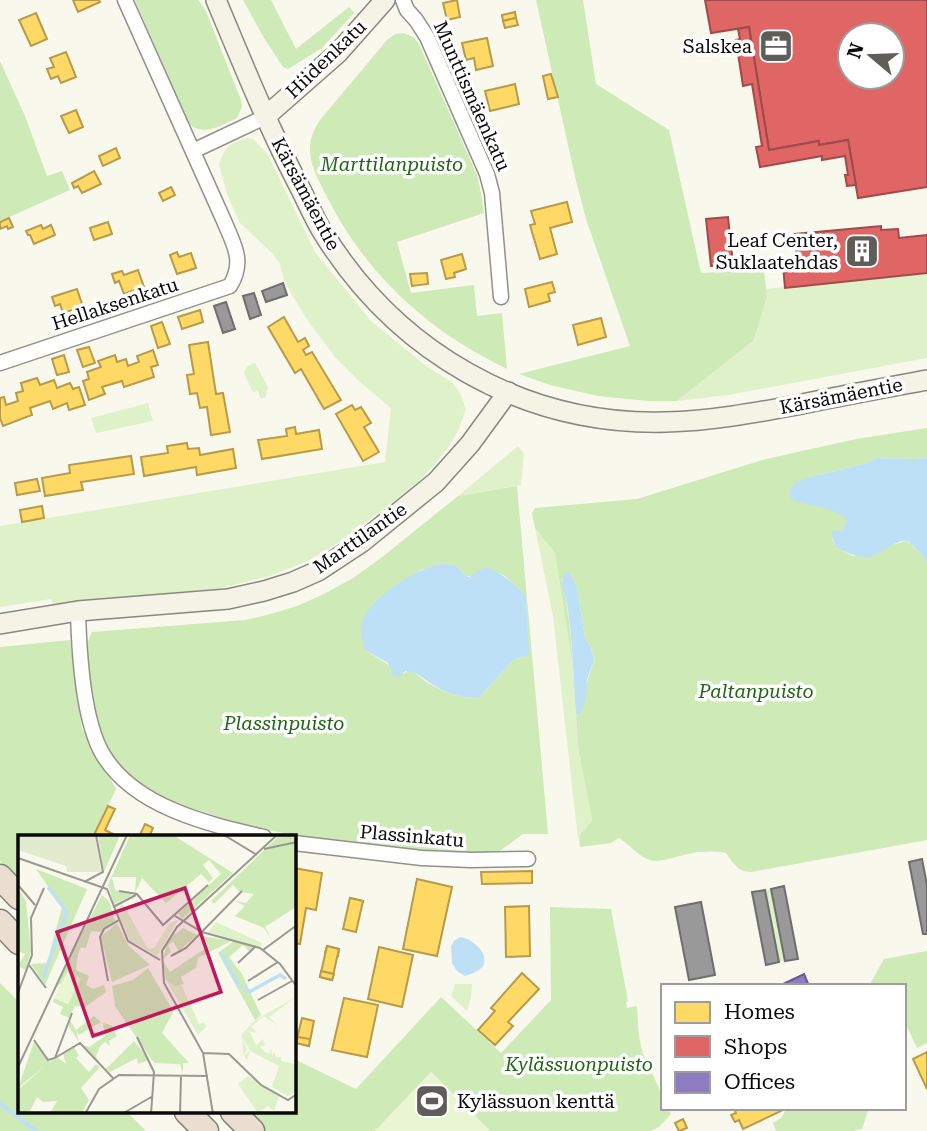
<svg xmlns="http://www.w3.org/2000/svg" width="927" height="1131" font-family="'Roboto Serif',serif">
	<rect width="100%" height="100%" fill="#f9f8ec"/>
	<!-- green -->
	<g fill="#dff1c9">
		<polygon points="247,138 253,139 267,153 315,252 371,321 426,366 452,382 460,393 466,409 459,429 450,445 435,464 418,482 354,532 315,558 270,576 217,589 107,598 53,606 51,599 0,607 0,526 385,462 391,408 360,382 335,357 308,321 291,293 284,280 280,264 273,254 239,222 227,194 219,164 224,152 230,144"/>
		<polygon points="927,273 927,358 728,395 677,401 754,340 767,296 766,289"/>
		<polygon points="255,363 268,387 265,398 260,398 258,390 253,393 244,373 247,366"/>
		<polygon points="148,403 153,421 96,433 91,418"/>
		<polygon points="518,446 524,454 521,485 458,496"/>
		<polygon points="535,528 555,553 573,669 578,747 592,820 578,839 553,616"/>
		<polygon points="771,889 785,961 779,962 765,890"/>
		<polygon points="455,984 472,984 471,998 467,1011 451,996"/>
	</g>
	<!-- forest -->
	<g fill="#ceeab7" fill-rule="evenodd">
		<path d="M135,0H198L205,9L241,100L242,106L237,118C222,125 204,137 189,124Z"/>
		<polygon points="243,0 271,0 296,49 349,7 354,13 322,48 288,69 283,67 264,38"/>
		<polygon points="536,0 583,0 596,84 669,130 701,273 764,270 767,296 754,340 677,401 648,401 598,396 550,385 519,374 630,346 586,219 576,181"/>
		<path d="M404,33L413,37L419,44L477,175L481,193L484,213L397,242L411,293L474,285L477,316L502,313L507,369C475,353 444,335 417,311C377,278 346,236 323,189C317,177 310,164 310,149C310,138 314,129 320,120L387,40L395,34Z"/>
		<polygon points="0,61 25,116 47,176 62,171 70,190 0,221"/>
		<path d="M927,428V458L914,459L876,458L864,464L818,475L812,504L836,511L849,520L842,530L832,538L835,547L853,556L906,541L911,544L927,561V840L751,872C738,872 733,863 726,853C714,851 701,851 688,854C677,856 661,863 650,860C637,856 630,844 619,838L611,843L580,847C577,832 585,832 592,820L578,747L576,714L577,715L594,660L591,648L585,638L577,586L569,572L562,579C568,609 572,639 573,669L555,553L535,528L532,513L535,508L637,499L766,459L856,439Z"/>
		<path d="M517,486L548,834H523L501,850L493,853C396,851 297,843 204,812C175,803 145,795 124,772C105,752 94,722 91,695C90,676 82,649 92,632L245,620L271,614L297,606L324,594L353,578L381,558L458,496ZM440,564L457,567L466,576H473L485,567L505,576L526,596L528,647L524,657L514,659L479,698C461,698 444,692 428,683C421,678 416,673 409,670L403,674L365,650L378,600L391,589L421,570Z"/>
		<polygon points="70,640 82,729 116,789 93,837 19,837 19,881 0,861 0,647"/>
		<path d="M550,907L611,909L628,1001L626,1002L627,1008L637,1006C638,1023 638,1040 644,1056C651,1075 663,1088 663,1108H668L671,1114L659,1127L651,1131H490L431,1072L375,1131H262L242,1112H294V1059L356,1089L441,997L501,1053L551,1000Z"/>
		<polygon points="927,951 927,1043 917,1048 904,1020 904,986 869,986 884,959"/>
		<polygon points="0,983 19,1002 19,1112 127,1112 146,1131 0,1131"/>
		<polygon points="787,1108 869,1108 862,1129 853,1131 776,1131 773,1123 781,1118"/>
	</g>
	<!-- pitch -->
	<polygon fill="#eaf5d3" points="431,1072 490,1131 375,1131"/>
	<!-- water -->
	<g fill="#bee0f7">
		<path d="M876,458L914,459L927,458V561C922,556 912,543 907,541C897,538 878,557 867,557C855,557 845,552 835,547L831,532L842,530L848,520C826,504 815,508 792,500L789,492L796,482L818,475L864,464Z"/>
		<path d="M440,564L455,565L466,576L469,577L485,567C503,573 513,583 526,596L529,653L524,657L514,659L479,698C463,698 448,694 435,686C425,681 417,670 405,671L401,676L394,677L388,663L365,650C363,641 360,632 362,623C367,599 417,568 440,564Z"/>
		<path d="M569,572L577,586L585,638L591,648L594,660L587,680L586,700L579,715L576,714C573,677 573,640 567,604C565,594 559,581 565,573Z"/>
		<path d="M460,937C470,938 488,951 484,964C481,971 471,974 465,976L457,971L452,963L451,946L454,941Z"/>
	</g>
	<!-- homes -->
	<g fill="#ffd966" stroke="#b69b4a" stroke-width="2">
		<polygon points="73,0 99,0 100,2 78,12"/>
		<polygon points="457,0 460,17 447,20 443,3"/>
		<polygon points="515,12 516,18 503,21 502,15"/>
		<polygon points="36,13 47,39 31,46 19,20"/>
		<polygon points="516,18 518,25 505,28 503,21"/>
		<polygon points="487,38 493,66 476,70 474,58 466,60 462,43"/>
		<polygon points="66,52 76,77 61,83 58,76 51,79 47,69 54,67 50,58"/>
		<polygon points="551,74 558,97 548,99 543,76"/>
		<polygon points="515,84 519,104 490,111 485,91"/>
		<polygon points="76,110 83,127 69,133 61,116"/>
		<polygon points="116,148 120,158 103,166 99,156"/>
		<polygon points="94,171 101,184 82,193 78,186 74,188 72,183"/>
		<polygon points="171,187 175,195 163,201 159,193"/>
		<polygon points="567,202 572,222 550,228 557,254 540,259 530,225 535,224 531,211"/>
		<polygon points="9,218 13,227 8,229 7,226 0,229 0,222"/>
		<polygon points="108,222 112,234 94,240 90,228"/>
		<polygon points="41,225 43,229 51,225 55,235 34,244 30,235 28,235 26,231"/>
		<polygon points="177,252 179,257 191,253 196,268 177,274 170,255"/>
		<polygon points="462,254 466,269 454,273 455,277 446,279 441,260"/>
		<polygon points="138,270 144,287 124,294 119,281 115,283 112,274 122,271 124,275"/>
		<polygon points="427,273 428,284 412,286 410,274"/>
		<polygon points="552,282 555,292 548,294 550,301 529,307 525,289"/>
		<polygon points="77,289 83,307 63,313 60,304 55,306 52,297"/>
		<polygon points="200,310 203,322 182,329 178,317"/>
		<polygon points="284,317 298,342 305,338 309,346 303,350 306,355 312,352 341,400 324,409 301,369 295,373 268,327"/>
		<polygon points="601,318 606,337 578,345 573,325"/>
		<polygon points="162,322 170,344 158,348 151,326"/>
		<polygon points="208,342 216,394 223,393 230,432 211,435 207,407 200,408 197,393 190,394 187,375 194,374 189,345"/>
		<polygon points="89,347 95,363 83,367 77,350"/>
		<polygon points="153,350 158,365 151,367 154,377 124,387 122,381 102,387 105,394 89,400 83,381 89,379 87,372 101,367 98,361 115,355 117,362 126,359 128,366 139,362 137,356"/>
		<polygon points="64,355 69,372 57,375 52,359"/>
		<polygon points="37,378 40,385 54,380 57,388 70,383 73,389 79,387 85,405 69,410 67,403 53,409 50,401 30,408 32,415 3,426 0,418 0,398 4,397 6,405 18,401 16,393 23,391 21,383"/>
		<polygon points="352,405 355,410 361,407 371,423 364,427 379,452 363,461 336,414"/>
		<polygon points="295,427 296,434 319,430 322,449 262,459 258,440 287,436 286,429"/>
		<polygon points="187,443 188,449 199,448 200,455 233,449 236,468 197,475 196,467 144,476 141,457 168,453 167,446"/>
		<polygon points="131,456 134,474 81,482 83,490 45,496 42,478 70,473 69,465"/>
		<polygon points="37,479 40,491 17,495 15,483"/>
		<polygon points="42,506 44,518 22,522 20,510"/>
		<polygon points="108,806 115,809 105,830 119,837 93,837"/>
		<polygon points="145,824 153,828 149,837 139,837"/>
		<polygon points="294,868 322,873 316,910 306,908 300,944 294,943"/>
		<polygon points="532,871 532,883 482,884 481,872"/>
		<polygon points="417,879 452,887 437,956 403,949"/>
		<polygon points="350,898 363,901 361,907 349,904"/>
		<polygon points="350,898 363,901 356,932 343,929"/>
		<polygon points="529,906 530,956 506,957 505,907"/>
		<polygon points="327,946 339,949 338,956 325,953"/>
		<polygon points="327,946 339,949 332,980 320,977"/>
		<polygon points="379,947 413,955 402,1007 368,999"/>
		<polygon points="321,971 334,974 332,980 320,977"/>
		<polygon points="522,973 539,989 508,1022 513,1026 495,1045 478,1030 495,1011 491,1008"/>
		<polygon points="344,998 378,1005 367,1057 332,1050"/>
		<polygon points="302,1018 314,1021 309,1046 296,1043"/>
		<polygon points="298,1037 310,1039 309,1046 296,1043"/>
		<polygon points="927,1052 927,1089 913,1059"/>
		<polygon points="734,1108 780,1108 781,1111 743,1129 739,1120 735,1122 731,1115 736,1113"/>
		<polygon points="683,1119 687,1128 679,1131 675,1123"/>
	</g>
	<!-- shops -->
	<g fill="#e06666" stroke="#a04a4a" stroke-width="2" fill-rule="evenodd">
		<path d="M705,0H927V187L858,198L848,140L819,145V141L769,150L749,27L711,33ZM850,35H892V77H850Z"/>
		<polygon points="749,27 769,150 819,141 819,145 848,140 856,185 847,186 845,175 848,175 845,156 822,160 822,156 760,167 756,147 762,146 752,84 743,86 736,40 740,39 738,29"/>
		<polygon points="728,217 733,264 711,266 706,219"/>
		<polygon points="881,226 881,230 898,229 899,238 927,235 927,273 785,288 783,265 797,263 795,234"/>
	</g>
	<!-- offices -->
	<polygon fill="#8e7cc3" stroke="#665a8c" stroke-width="2" points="804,974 809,986 779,986"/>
	<!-- industry -->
	<g fill="#999" stroke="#6e6e6e" stroke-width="2">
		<polygon points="283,283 287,295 266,302 262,291"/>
		<polygon points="254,293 261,315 250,319 243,296"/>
		<polygon points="226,302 235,329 223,333 214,306"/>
		<polygon points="922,859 927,885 927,934 923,934 909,862"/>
		<polygon points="784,886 798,959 785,961 771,889"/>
		<polygon points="765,890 779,962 766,965 752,892"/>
		<polygon points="701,902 715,975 689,980 675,907"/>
	</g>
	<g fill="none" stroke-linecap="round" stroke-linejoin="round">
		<!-- stream -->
		<polyline stroke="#bee0f7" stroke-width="4.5" points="0,1103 36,1131"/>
		<!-- street casing -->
		<g stroke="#92918c" stroke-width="17">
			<g id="street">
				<polyline points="403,0 407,10 416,20 427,37 487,174 492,193 501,297"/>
				<polyline points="193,151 265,117"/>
				<path d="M0,363L230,286C245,261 234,245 224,221L125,0"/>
				<path d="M78,611C79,651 83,719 102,753C133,807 208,824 264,837"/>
				<polyline points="294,843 422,858 471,860 528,859"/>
			</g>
		</g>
		<!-- secondary casing -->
		<g stroke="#888882" stroke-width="22">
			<g id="secondary">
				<path d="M216,0C242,62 267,124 298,184C306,199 313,216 322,231C396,352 524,426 666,422C710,421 754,413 797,405C840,396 884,388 927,380"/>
				<polyline points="265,117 338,53 385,0"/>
				<polyline points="0,624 78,611 228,599 264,591 293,582 318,571 362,542 436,482 470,444 508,392"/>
			</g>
		</g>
		<!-- highway casing -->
		<g stroke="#7f7e79" stroke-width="27">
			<g id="highway">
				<polyline points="0,877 19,897"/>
				<polyline points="0,922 19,942"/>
				<polyline points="187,1112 206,1131"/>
				<polyline points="233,1112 252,1131"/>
			</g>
		</g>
		<!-- street -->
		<use href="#street" stroke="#fefefc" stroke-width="14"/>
		<!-- secondary -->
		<use href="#secondary" stroke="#f4f3e6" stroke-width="19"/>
		<!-- highway -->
		<use href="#highway" stroke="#eaded1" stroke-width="24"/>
	</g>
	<!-- icons -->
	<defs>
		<g id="office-square" transform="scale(1.75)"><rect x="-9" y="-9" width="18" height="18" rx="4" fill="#5e5d59" stroke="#fff"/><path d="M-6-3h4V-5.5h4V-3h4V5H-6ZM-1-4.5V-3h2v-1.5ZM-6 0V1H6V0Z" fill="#fff"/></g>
		<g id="building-square" transform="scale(1.75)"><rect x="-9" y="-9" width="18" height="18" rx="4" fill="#5e5d59" stroke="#fff"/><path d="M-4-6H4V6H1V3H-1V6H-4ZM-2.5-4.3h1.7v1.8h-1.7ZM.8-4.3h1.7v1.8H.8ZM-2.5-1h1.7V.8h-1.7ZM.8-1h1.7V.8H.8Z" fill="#fff"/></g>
		<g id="stadium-square" transform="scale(1.75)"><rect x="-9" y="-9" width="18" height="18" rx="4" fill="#5e5d59" stroke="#fff"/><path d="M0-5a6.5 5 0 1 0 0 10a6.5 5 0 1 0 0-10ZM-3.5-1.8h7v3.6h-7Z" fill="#fff"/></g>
	</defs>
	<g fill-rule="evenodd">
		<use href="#office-square" x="776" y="46"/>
		<use href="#building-square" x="862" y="251"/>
		<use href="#stadium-square" x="432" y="1101"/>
	</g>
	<g text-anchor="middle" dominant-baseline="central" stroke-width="7" stroke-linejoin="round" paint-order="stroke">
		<!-- poi labels -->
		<g font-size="19" fill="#0a0a0a" stroke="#fff" text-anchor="end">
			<text x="752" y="46">Salskea</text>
			<text x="838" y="240">Leaf Center,<tspan x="838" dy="22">Suklaatehdas</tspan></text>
			<text x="457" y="1101" text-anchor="start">Kylässuon kenttä</text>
		</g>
		<!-- street labels -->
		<g font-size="19" fill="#0a0a0a" stroke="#fff">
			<text transform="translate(326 59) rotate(-44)">Hiidenkatu</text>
			<text transform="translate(472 96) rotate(66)">Munttismäenkatu</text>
			<text transform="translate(306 194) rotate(62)">Kärsämäentie</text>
			<text transform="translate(115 304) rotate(-18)">Hellaksenkatu</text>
			<text transform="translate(841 396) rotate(-11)">Kärsämäentie</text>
			<text transform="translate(360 538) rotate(-35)">Marttilantie</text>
			<text transform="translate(412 836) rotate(5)">Plassinkatu</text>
		</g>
		<!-- park labels -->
		<g font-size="19" font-style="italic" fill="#216516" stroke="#fff">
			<text x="392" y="164">Marttilanpuisto</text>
			<text x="756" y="691">Paltanpuisto</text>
			<text x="284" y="723">Plassinpuisto</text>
			<text x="579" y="1064">Kylässuonpuisto</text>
		</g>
	</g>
	<!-- overview -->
	<g transform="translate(18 835)">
		<rect width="278" height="278" fill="#f9f8ec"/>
		<path d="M105,69L130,114L136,113L151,89L160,85L139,121L112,106L98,74ZM198,87L244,108L242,112L190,97ZM148,145L164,151L181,189L186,187L188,192L180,200ZM278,162L251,182L260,191L246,181L233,192L237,195L238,198L231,196L238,210L245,204L247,210L242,212L248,218H253L252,211L255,221L256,216L258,222H263V215V226L278,229V257L270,261L254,252L261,231L232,216L229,225L226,221L232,215L225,204L229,215L227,218L220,223L225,218L224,199L237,185ZM230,241L262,259L256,276L250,271L240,278L220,249Z" fill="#dff1c9"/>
		<path d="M80,0H102L86,37ZM112,0H155L215,38L227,27L164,84L160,79L203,39L191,25L185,30L195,43L191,47L183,39L148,68L124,43L117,58L118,42H94L97,55L115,60L96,69L90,50ZM262,0L278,1V72L247,92L254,105L246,93L217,81L227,71L217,66L228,68L236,59L222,57L215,50L196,69L193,66ZM18,34L69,54L27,150L13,129L29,128L44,72ZM0,53L8,66L13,116L8,135L0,131L7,119L0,116ZM84,60L91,66L97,86L82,97L73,96L68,113L63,112L60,119L58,135L71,141L68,150L75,154L86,150L88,157L67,172L57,171L51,183L42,179L45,172L35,167L36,163L50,169L62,143L37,151ZM99,88L110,110L132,130L94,147L83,102ZM165,93L179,100L161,116L155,107L150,110L153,117L145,124L149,108L154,101ZM184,101L213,106L180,123L178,133L163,142L166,149L158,151L148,145L145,126L152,137L191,111ZM216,106L227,109L236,113L232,117L225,110L211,122L224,139L243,180L237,185L200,118ZM130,133L154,174L158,172L144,198L171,228H165V239L162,229L136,228L97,171L94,151L115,145ZM76,181L83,187L61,200L58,195L61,207L50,190L52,185L58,195ZM85,188L93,190L99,201L91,206L92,211L87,207L82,211L78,221L82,229L65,210L71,212L87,201ZM116,206L131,225L120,229L119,223L92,237L88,234ZM16,207L32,227L40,223L48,229L45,219L56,212L61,221L58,223L71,237L78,229L82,232L63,253L71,265L64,278H32L39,266L25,267L19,262L11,278H0V255L28,230L0,253Z" fill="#ceeab7"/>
		<path d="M0,0H77L83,37H49L48,31L0,15Z" fill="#e3ebcf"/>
		<path d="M49,137L63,143L50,169L36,163Z" fill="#eaf5d3"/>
		<path fill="none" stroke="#bee0f7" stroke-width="3.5" d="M204,119L222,152M25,142L49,77L30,52M226,151L231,157L262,140L268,144"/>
		<path fill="none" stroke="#999992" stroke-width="2" d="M206,0L239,20M246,14L279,7M0,23L89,54L110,106L142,125M66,47L85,37L78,0M0,50L17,70M101,56L119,59L145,90L190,50M95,72L118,60M157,81L184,97L242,113L262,129L279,152M245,115L279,90M153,121L168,113L224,56M220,128L238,111M11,130L28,153M90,146L82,102L86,94L101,85M230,146L260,127M0,158L14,120L13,83L26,53M240,165L274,146M119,202L136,237L133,279M16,205L30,225L37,223M185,218L211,219L243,250L270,265L279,259M37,223L62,208L95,243M37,223L54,178M0,232L109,0M67,279L81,254L101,240L190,241M104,279L135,261M162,279L163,241M195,279L185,218L146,148L144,116L159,92L259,0"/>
		<path fill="#c2185b" fill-opacity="0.15" stroke="#c2185b" stroke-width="3.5" d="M167,53L203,157L75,201L39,97Z"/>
		<rect width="278" height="278" fill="none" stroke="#0a0a0a" stroke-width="3.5"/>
	</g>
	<!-- legend -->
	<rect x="661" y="984" width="245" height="126" fill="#ffffff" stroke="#9d9d9d" stroke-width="2"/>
	<rect x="675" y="1002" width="35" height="21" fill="#ffd966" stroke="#9d9d9d" stroke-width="2"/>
	<text x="724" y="1019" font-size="21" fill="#0a0a0a">Homes</text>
	<rect x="675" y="1036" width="35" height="21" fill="#e06666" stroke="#9d9d9d" stroke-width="2"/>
	<text x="724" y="1054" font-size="21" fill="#0a0a0a">Shops</text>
	<rect x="675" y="1072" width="35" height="21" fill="#8e7cc3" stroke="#9d9d9d" stroke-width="2"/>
	<text x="724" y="1089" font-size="21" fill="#0a0a0a">Offices</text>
	<!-- north arrow -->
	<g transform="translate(871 56) rotate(289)"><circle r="33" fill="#ffffff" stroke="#9d9d9d" stroke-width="2"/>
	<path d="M0-5L12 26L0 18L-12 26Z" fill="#5e5d59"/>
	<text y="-10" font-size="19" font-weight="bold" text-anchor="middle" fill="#0a0a0a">N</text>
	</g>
</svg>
